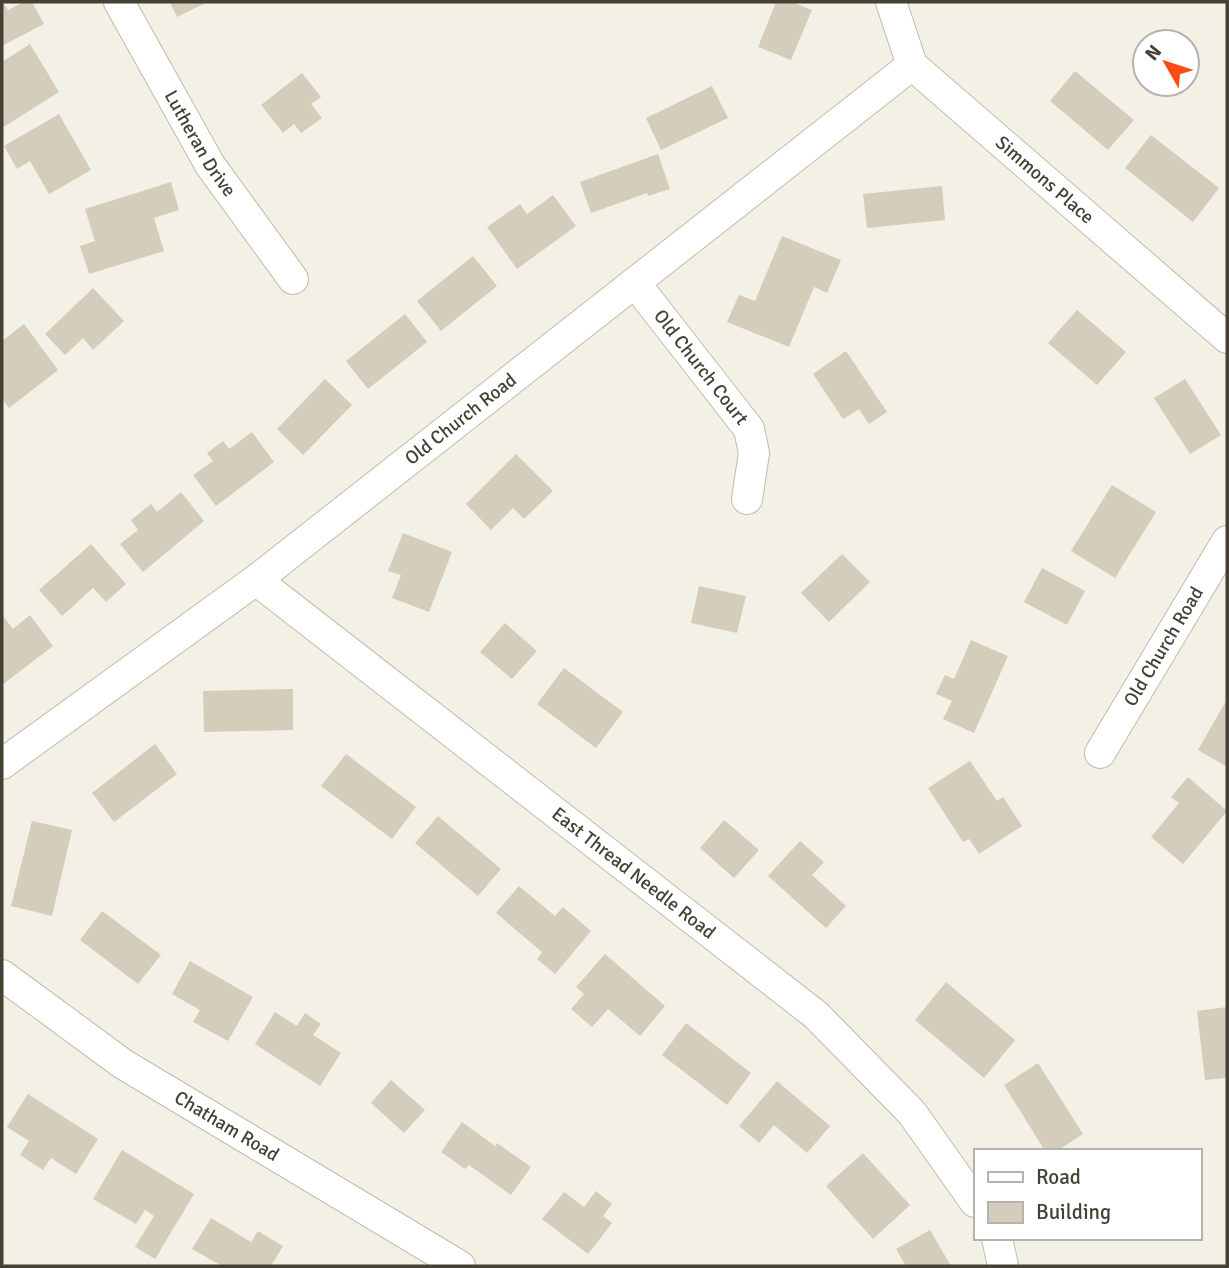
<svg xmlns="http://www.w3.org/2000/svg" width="1229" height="1268" font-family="Signika,sans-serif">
	<rect width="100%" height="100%" fill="#f3f0e6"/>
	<!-- building -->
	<g fill="#d5cdbb">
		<polygon points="2,2 8,10 24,2 32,2 44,24 2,46"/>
		<polygon points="170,2 208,2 177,17"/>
		<polygon points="776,2 792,2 812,10 791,60 758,47"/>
		<polygon points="30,44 59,92 2,128 2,62"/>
		<polygon points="1075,71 1134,120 1108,150 1050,101"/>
		<polygon points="302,73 321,97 311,104 322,118 301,133 294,124 283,133 261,105"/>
		<polygon points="712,86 728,118 661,150 646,118"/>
		<polygon points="59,114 91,170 49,194 30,161 17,169 4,146"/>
		<polygon points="1151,135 1219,188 1193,222 1125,168"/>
		<polygon points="658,154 670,189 648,196 647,193 591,213 580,182"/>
		<polygon points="171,182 179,210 154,218 164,251 89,274 80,246 95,241 85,209"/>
		<polygon points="942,186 945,220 867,228 863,194"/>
		<polygon points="553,195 576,226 517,269 487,227 520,204 527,214"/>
		<polygon points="782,236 841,260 827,293 814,287 789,347 727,322 739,295 755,301"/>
		<polygon points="473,256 497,286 441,331 417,301"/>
		<polygon points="93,288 124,321 93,350 83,338 65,355 45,334"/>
		<polygon points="1077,310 1126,352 1097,385 1048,343"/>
		<polygon points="405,314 427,342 368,389 346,361"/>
		<polygon points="24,324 58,370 9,408 2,398 2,341"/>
		<polygon points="846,351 887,412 869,424 859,409 843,419 813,374"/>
		<polygon points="325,379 352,405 303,455 277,429"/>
		<polygon points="1185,379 1221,435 1190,454 1154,398"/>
		<polygon points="252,432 274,462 216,506 193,475 213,461 207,453 223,441 229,449"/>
		<polygon points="516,454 553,491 524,519 513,508 491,530 466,504"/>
		<polygon points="1112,485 1156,512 1115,578 1071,551"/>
		<polygon points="181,492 204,521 143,572 120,544 138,530 131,520 151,504 157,512"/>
		<polygon points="403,533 452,552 429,612 392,598 401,575 388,571"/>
		<polygon points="91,544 126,584 106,602 93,588 62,616 39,590"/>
		<polygon points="842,554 870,582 829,622 801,593"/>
		<polygon points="1042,568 1085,591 1067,625 1024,602"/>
		<polygon points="699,586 746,596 737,633 691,623"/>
		<polygon points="2,615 13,629 30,615 53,646 2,685"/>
		<polygon points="505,623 537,651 512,679 480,652"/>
		<polygon points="971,640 1008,656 974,733 943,719 952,701 936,694 945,675 954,679"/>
		<polygon points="564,668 623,712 596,748 537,704"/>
		<polygon points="293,689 293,730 204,732 203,691"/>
		<polygon points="1227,699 1227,767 1198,750"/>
		<polygon points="155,744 177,774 114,822 92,793"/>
		<polygon points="346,754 416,807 392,839 321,786"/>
		<polygon points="970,761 997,801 1003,797 1022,826 979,854 969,839 963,842 928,788"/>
		<polygon points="1188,777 1227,811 1183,864 1151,837 1179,803 1171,797"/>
		<polygon points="438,816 501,869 478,896 415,843"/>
		<polygon points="724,820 759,850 734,878 700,848"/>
		<polygon points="32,821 72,830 52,916 11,906"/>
		<polygon points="800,841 824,862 812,875 846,906 826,928 768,876"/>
		<polygon points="519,886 555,916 563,907 591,931 555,974 537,959 542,952 496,913"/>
		<polygon points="102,911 161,955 138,984 80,940"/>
		<polygon points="605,954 665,1006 640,1036 608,1009 592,1027 571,1009 584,994 576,987"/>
		<polygon points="190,961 253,997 228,1041 193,1022 200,1010 172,994"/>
		<polygon points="946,982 1015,1040 984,1078 915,1020"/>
		<polygon points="1227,1007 1227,1078 1205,1080 1197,1011"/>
		<polygon points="275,1012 297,1026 305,1013 321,1024 313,1035 341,1053 320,1086 255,1044"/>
		<polygon points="686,1023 751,1073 727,1105 662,1055"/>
		<polygon points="1038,1063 1083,1134 1057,1151 1045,1151 1004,1085"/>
		<polygon points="391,1080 425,1110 404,1133 371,1103"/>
		<polygon points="777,1081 830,1126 807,1153 774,1125 759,1143 739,1126"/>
		<polygon points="28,1094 98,1139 76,1174 51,1158 43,1170 20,1155 29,1141 7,1127"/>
		<polygon points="462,1122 495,1146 497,1143 531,1167 511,1195 469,1165 465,1169 441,1152"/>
		<polygon points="122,1150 194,1194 155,1259 135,1247 154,1216 145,1210 136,1224 93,1199"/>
		<polygon points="863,1153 910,1205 873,1239 826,1186"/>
		<polygon points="596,1191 612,1204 603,1216 612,1223 588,1254 542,1219 564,1192 584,1207"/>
		<polygon points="211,1218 251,1242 258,1231 283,1246 271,1266 222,1266 192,1249"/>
		<polygon points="930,1230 951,1266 906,1266 896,1249"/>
	</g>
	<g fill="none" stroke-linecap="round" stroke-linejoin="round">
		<!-- street casing -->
		<g stroke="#c1bcab" stroke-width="32">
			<g id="street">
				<path id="s1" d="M119,2L210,165L293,279"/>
				<path id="s2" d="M891,2L912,65L1227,338"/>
				<path id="s3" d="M635,283L749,429L754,453L747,499"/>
				<path id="s4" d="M256,580L816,1015L912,1113L975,1202"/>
				<path id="s5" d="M1100,753L1227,541"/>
				<path id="s6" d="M2,764L256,580L912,65"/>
				<path id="s7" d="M2,975L123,1064L460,1266"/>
				<polyline points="997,1238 1003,1266"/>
			</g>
		</g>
		<!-- street -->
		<use href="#street" stroke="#fff" stroke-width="30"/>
	</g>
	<g text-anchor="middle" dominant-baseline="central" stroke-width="5" stroke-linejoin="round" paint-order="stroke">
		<!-- street labels -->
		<g font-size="19" fill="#464135" stroke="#fff">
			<text stroke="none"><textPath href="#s1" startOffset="163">Lutheran Drive</textPath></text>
			<text stroke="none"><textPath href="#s2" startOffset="242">Simmons Place</textPath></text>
			<text stroke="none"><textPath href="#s3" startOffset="107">Old Church Court</textPath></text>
			<text stroke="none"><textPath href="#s6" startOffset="574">Old Church Road</textPath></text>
			<text stroke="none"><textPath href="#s5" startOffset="124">Old Church Road</textPath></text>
			<text stroke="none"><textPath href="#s4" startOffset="478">East Thread Needle Road</textPath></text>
			<text stroke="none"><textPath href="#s7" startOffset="271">Chatham Road</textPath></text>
		</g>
	</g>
	<!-- border -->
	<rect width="1229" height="1268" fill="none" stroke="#464135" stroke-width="7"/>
	<!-- legend -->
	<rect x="974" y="1149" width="228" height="91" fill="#ffffff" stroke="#b5b3ae" stroke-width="2"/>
	<rect x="988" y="1172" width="35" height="10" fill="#ffffff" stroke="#b5b3ae" stroke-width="2"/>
	<text x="1036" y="1184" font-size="21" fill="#464135">Road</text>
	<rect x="988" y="1202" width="35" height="21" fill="#d5cdbb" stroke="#b5b3ae" stroke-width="2"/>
	<text x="1036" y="1219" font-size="21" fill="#464135">Building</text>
	<!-- north arrow -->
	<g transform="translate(1166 63) rotate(309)"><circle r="33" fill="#ffffff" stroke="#b5b3ae" stroke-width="2"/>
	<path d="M0-5L12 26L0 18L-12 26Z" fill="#fc4c14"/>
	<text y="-10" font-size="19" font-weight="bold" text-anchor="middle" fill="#464135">N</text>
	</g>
</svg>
